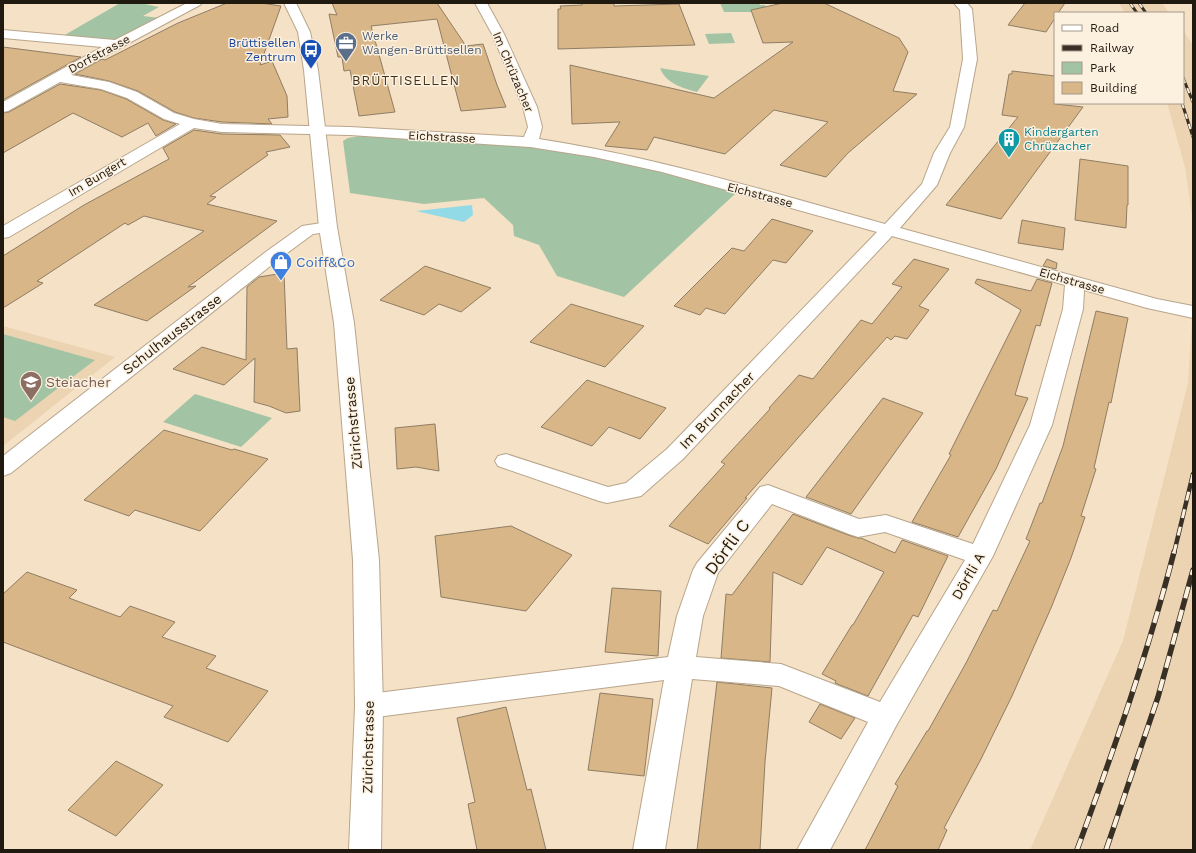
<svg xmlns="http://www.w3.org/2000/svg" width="1196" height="853" font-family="'Work Sans',sans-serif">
	<rect width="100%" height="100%" fill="#f5e1c5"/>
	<!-- built -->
	<g fill="#ecd3b1">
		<polygon points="1119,3 1162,3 1169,13 1125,13"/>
		<polygon points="1183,31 1193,45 1193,235 1193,222 1185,167 1167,103 1183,103"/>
		<polygon points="1193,303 1193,850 1030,850 1123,641 1188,383"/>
		<polygon points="3,326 115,357 3,446"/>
	</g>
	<!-- green -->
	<g fill="#a2c4a4">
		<polygon points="120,3 140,3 159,7 143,16 160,18 118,39 105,40 63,36"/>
		<polygon points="720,3 759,3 760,5 765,5 768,12 724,12"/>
		<polygon points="731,33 735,43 709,44 705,34"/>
		<path d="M660,68L709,76L697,92C683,88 666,84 660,68Z"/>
		<path d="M360,136C428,140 497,142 565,152C623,161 679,177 736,193L624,297L557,276L539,245L514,236L513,225L484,198L424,204L350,193L343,141L348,138Z"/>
		<polygon points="3,334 95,360 15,421 3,417"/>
		<polygon points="195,394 272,418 241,447 163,422"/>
	</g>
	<!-- water -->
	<polygon fill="#92dbe6" points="472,205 473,215 464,222 416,211"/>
	<!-- building -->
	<g fill="#d8b687" stroke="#8f7d64">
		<polygon points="227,3 261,3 281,6 260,65 272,61 287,96 288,117 268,119 272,124 222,122 194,118 175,112 138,91 109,81 75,74 102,59 105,60 178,23"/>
		<polygon points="332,3 437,3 466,46 483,44 497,85 506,107 461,111 437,19 371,26 395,112 359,116 350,70 344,71 342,57 338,57 329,14 337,15"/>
		<polygon points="582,3 614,3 614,6 679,4 695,45 558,49 558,9 561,9 560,6 582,5"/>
		<polygon points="783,3 824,3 899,38 908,52 893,91 917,94 848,153 826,177 780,165 828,122 774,110 725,154 654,137 647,150 605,146 620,122 572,124 570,65 714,98 793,42 763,43 751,10"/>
		<polygon points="1025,3 1065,3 1058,13 1055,13 1055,18 1046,32 1008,25"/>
		<polygon points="3,47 81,57 3,100"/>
		<polygon points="1012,71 1055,76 1055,104 1083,107 1001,219 946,205 1018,117 1002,115 1009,74 1012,74"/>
		<polygon points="60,84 101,90 126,99 163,120 176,124 156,136 148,123 122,137 73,113 3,153 3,113 9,112"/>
		<polygon points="194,130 222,134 280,135 290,147 266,152 268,155 210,196 216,197 207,204 277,221 188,287 196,286 147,321 94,305 204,231 144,216 128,225 125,223 37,281 43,283 3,308 3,256 84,205 169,159 163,148"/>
		<polygon points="1080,159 1128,166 1128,205 1127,205 1126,228 1075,220"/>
		<polygon points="772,219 813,231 786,263 773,260 725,314 706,308 700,315 674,306 732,248 744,251"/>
		<polygon points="1022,220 1065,228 1063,250 1018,243"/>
		<polygon points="914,259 949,269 919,306 929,310 907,339 895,336 891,340 887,337 745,498 747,498 708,544 669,526 725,464 721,462 770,409 769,408 799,375 813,379 861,320 872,324 902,287 892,284"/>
		<polygon points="1047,259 1057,263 1056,269 1043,266"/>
		<polygon points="425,266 491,288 461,312 439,304 424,315 380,300"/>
		<polygon points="284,273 287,349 297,348 300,411 286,413 269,406 254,402 255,358 224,385 173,369 202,347 246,360 247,287 259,277"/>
		<polygon points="977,279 1031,291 1037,279 1052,283 1040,326 1036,325 1015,395 1028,398 996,469 958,537 912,522 951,455 949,454 1021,310 975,283"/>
		<polygon points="571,304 644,326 605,367 530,342"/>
		<polygon points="1096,311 1128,318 1111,403 1109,402 1094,468 1096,469 1081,516 1085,517 1071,558 1051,608 1012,696 981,759 944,828 947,830 938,850 865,850 898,786 895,784 927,731 928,731 966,663 993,610 997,611 1030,541 1026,539 1040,503 1042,503 1063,446"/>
		<polygon points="587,380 666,408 640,439 609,427 592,446 541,427"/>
		<polygon points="883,398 923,413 851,514 806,497"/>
		<polygon points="435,424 439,471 416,467 397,469 395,428"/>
		<polygon points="164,430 232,450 234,449 268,459 200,531 135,510 129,516 84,500"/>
		<polygon points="793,514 848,535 858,538 861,538 895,553 902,540 948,556 918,617 913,615 868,696 835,683 836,681 822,674 852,625 853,625 884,572 827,547 802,585 773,572 770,662 721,658 726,594 732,595"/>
		<polygon points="511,526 572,555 526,611 441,597 435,536"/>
		<polygon points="27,572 77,590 69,598 120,617 130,606 175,622 162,637 216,656 206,668 268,691 228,742 164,717 173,706 3,642 3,594"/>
		<polygon points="612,588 661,591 658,656 605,652"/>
		<polygon points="717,682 772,688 765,762 760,850 697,850"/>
		<polygon points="600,693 653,699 644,776 588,770"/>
		<polygon points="820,704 855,718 841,739 809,722"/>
		<polygon points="506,707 527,790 531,789 546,850 477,850 468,804 475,802 457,718"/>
		<polygon points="116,761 163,785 116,836 68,810"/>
	</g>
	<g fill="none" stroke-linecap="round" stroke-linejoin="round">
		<!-- minor casing -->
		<g stroke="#b8a58b" stroke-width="2">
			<g id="minor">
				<path d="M187,3H202L200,5L116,50L71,75L109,82L137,92L174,113L194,119L222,124L350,127L524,137L528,127L523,107L492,34L475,3H487L504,34L537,107L542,127L539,139C656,157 770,192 885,224L922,184L934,153L950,127L963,59L960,10L954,3H967L972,9L977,59L964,127L950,153L937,185L900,228L1157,299L1193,306V318L1147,308L1084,290L1083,309L1052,425L993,556L896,726L830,850H797L868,722L779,686L692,679L665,850H633L664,680L369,718L359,714L355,706L359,698L369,694L668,657L677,616L693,570L697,563L760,487L768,485L859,519L886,515L973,544L1030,425L1063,309L1065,285L892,236L683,459L641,496L607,503L599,501L498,466L495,461L498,456L506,454L608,487L626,483L667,449L877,232L662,172L594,157L530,147L350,135L222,132L194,128L9,237L3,238V226L180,124L164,119L127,98L101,89L60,82L8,111L3,112V102L102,47L3,38V30L115,40ZM772,504L849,534L858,537L885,532L965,560L880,702L781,664L696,657L703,616L718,573Z"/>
				<polygon points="328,222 334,223 337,227 334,231 313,234 279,259 11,473 3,476 3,456 267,251 302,226"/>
			</g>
		</g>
		<!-- major casing -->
		<g stroke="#b8a58b" stroke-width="2">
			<polygon id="major" points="284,3 296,3 310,32 318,70 337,227 354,323 379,560 383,706 381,850 349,850 355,706 353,560 334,323 319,227 304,70 298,32"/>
		</g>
		<!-- minor -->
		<use href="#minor" fill="#fff" fill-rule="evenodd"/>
		<!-- major -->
		<use href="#major" fill="#fff" fill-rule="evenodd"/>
		<!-- rail-far2 casing -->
		<g stroke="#383024" stroke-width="3">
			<g id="rail-far2">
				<polyline points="1130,3 1137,13"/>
				<polyline points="1139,3 1146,13"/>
				<polyline points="1183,78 1193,102"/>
				<polyline points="1182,103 1193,137"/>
			</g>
		</g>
		<!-- rail-far1 casing -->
		<g stroke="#383024" stroke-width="4.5">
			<polyline id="rail-far1" points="1174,553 1193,474"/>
		</g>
		<!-- rail casing -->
		<g stroke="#383024" stroke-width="5.5">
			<g id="rail">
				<path d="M1077,850C1113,752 1148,653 1174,552"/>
				<polyline points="1106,850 1158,697 1193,570"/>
			</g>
		</g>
		<!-- rail-far2 -->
		<use href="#rail-far2" stroke="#fcf0df" stroke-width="2" stroke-dasharray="5.5" stroke-linecap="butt"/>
		<!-- rail-far1 -->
		<use href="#rail-far1" stroke="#fcf0df" stroke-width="3" stroke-dasharray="9" stroke-linecap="butt"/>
		<!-- rail -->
		<use href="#rail" stroke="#fcf0df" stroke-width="4" stroke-dasharray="12" stroke-linecap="butt"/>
	</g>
	<!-- icons -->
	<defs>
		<g id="office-pin" transform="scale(1.15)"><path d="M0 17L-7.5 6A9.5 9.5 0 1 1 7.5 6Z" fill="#5c6f8a" stroke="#fcf0df"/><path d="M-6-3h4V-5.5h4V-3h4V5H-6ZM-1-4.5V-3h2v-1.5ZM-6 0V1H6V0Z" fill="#fff"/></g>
		<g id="bus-pin" transform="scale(1.15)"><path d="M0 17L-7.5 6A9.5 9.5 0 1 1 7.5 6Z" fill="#1a4fb4" stroke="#fcf0df"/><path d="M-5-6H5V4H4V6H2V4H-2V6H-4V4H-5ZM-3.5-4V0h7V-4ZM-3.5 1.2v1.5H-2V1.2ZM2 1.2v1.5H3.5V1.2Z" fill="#fff"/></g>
		<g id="building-pin" transform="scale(1.15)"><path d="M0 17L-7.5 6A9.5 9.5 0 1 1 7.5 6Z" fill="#0f9aa8" stroke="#fcf0df"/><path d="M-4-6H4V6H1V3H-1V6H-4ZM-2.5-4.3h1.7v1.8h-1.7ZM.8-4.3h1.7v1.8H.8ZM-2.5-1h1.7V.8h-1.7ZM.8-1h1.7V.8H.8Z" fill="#fff"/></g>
		<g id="shop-pin" transform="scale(1.15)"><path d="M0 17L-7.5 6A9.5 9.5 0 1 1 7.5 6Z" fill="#3f7fe0" stroke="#fcf0df"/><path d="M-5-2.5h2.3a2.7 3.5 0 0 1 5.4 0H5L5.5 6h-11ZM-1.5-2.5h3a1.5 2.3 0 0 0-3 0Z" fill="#fff"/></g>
		<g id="school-pin" transform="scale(1.15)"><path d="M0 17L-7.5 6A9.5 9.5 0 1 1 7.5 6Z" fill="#8d6e63" stroke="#fcf0df"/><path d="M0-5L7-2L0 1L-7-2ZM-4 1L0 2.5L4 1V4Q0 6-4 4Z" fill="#fff"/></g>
	</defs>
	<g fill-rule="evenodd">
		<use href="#office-pin" x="346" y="43"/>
		<use href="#bus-pin" x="311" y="50"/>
		<use href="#building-pin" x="1009" y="139"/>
		<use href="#shop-pin" x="281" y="262"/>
		<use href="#school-pin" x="31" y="382"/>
	</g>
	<g text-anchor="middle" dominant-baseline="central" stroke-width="3" stroke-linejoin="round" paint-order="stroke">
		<!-- far-service labels -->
		<g font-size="12" fill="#4e5e75" stroke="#fcf0df" text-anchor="start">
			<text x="362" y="36">Werke<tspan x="362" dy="14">Wangen-Brüttisellen</tspan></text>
		</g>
		<!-- far-transit labels -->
		<g font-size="12" fill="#164399" stroke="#fcf0df" text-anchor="end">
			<text x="296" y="43">Brüttisellen<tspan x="296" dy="14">Zentrum</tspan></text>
		</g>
		<!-- far-street labels -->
		<g font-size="12" fill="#20190f" stroke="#fcf0df">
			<text transform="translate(99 54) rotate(-28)">Dorfstrasse</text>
			<text transform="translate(513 72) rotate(67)">Im Chrüzacher</text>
			<text transform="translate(442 137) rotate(3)">Eichstrasse</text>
			<text transform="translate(97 177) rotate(-31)">Im Bungert</text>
			<text transform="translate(760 195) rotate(15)">Eichstrasse</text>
			<text transform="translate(1072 281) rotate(16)">Eichstrasse</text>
		</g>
		<!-- far-culture labels -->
		<g font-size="12" fill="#0d838f" stroke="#fcf0df" text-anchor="start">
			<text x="1024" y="132">Kindergarten<tspan x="1024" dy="14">Chrüzacher</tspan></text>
		</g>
		<!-- far-quarter labels -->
		<g font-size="13" letter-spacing="1" fill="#41311a" stroke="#fcf0df">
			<text x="406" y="80">BRÜTTISELLEN</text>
		</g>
		<!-- shop labels -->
		<g font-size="14" fill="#366cbe" stroke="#fcf0df" text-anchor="start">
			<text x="296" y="262">Coiff&amp;Co</text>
		</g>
		<!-- street labels -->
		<g font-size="14" fill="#20190f" stroke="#fcf0df">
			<text transform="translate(172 334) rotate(-38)">Schulhausstrasse</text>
			<text transform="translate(717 410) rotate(-46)">Im Brunnacher</text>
			<text transform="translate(353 423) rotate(-95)">Zürichstrasse</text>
			<text transform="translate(968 576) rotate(-60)">Dörfli A</text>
			<text transform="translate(368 747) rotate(-89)">Zürichstrasse</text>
		</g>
		<!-- education labels -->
		<g font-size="14" fill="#785e54" stroke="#fcf0df" text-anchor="start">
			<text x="46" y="382">Steiacher</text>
		</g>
		<!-- near-street labels -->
		<g font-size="17" fill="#20190f" stroke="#fcf0df">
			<text transform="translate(727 547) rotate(-54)">Dörfli C</text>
		</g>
	</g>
	<!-- border -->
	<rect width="1196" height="853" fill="none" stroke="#20190f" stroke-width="8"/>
	<!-- legend -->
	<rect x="1054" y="12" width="130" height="92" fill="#fcf0df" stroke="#a49a8c"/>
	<rect x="1062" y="25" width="20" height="6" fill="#ffffff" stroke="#a49a8c"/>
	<text x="1090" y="32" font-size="12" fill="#20190f">Road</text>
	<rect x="1062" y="45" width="20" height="6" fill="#383024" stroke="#a49a8c"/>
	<text x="1090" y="52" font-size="12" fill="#20190f">Railway</text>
	<rect x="1062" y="62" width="20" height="12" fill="#a2c4a4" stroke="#a49a8c"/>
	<text x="1090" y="72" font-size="12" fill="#20190f">Park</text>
	<rect x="1062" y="82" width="20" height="12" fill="#d8b687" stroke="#a49a8c"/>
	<text x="1090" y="92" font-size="12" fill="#20190f">Building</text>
</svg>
